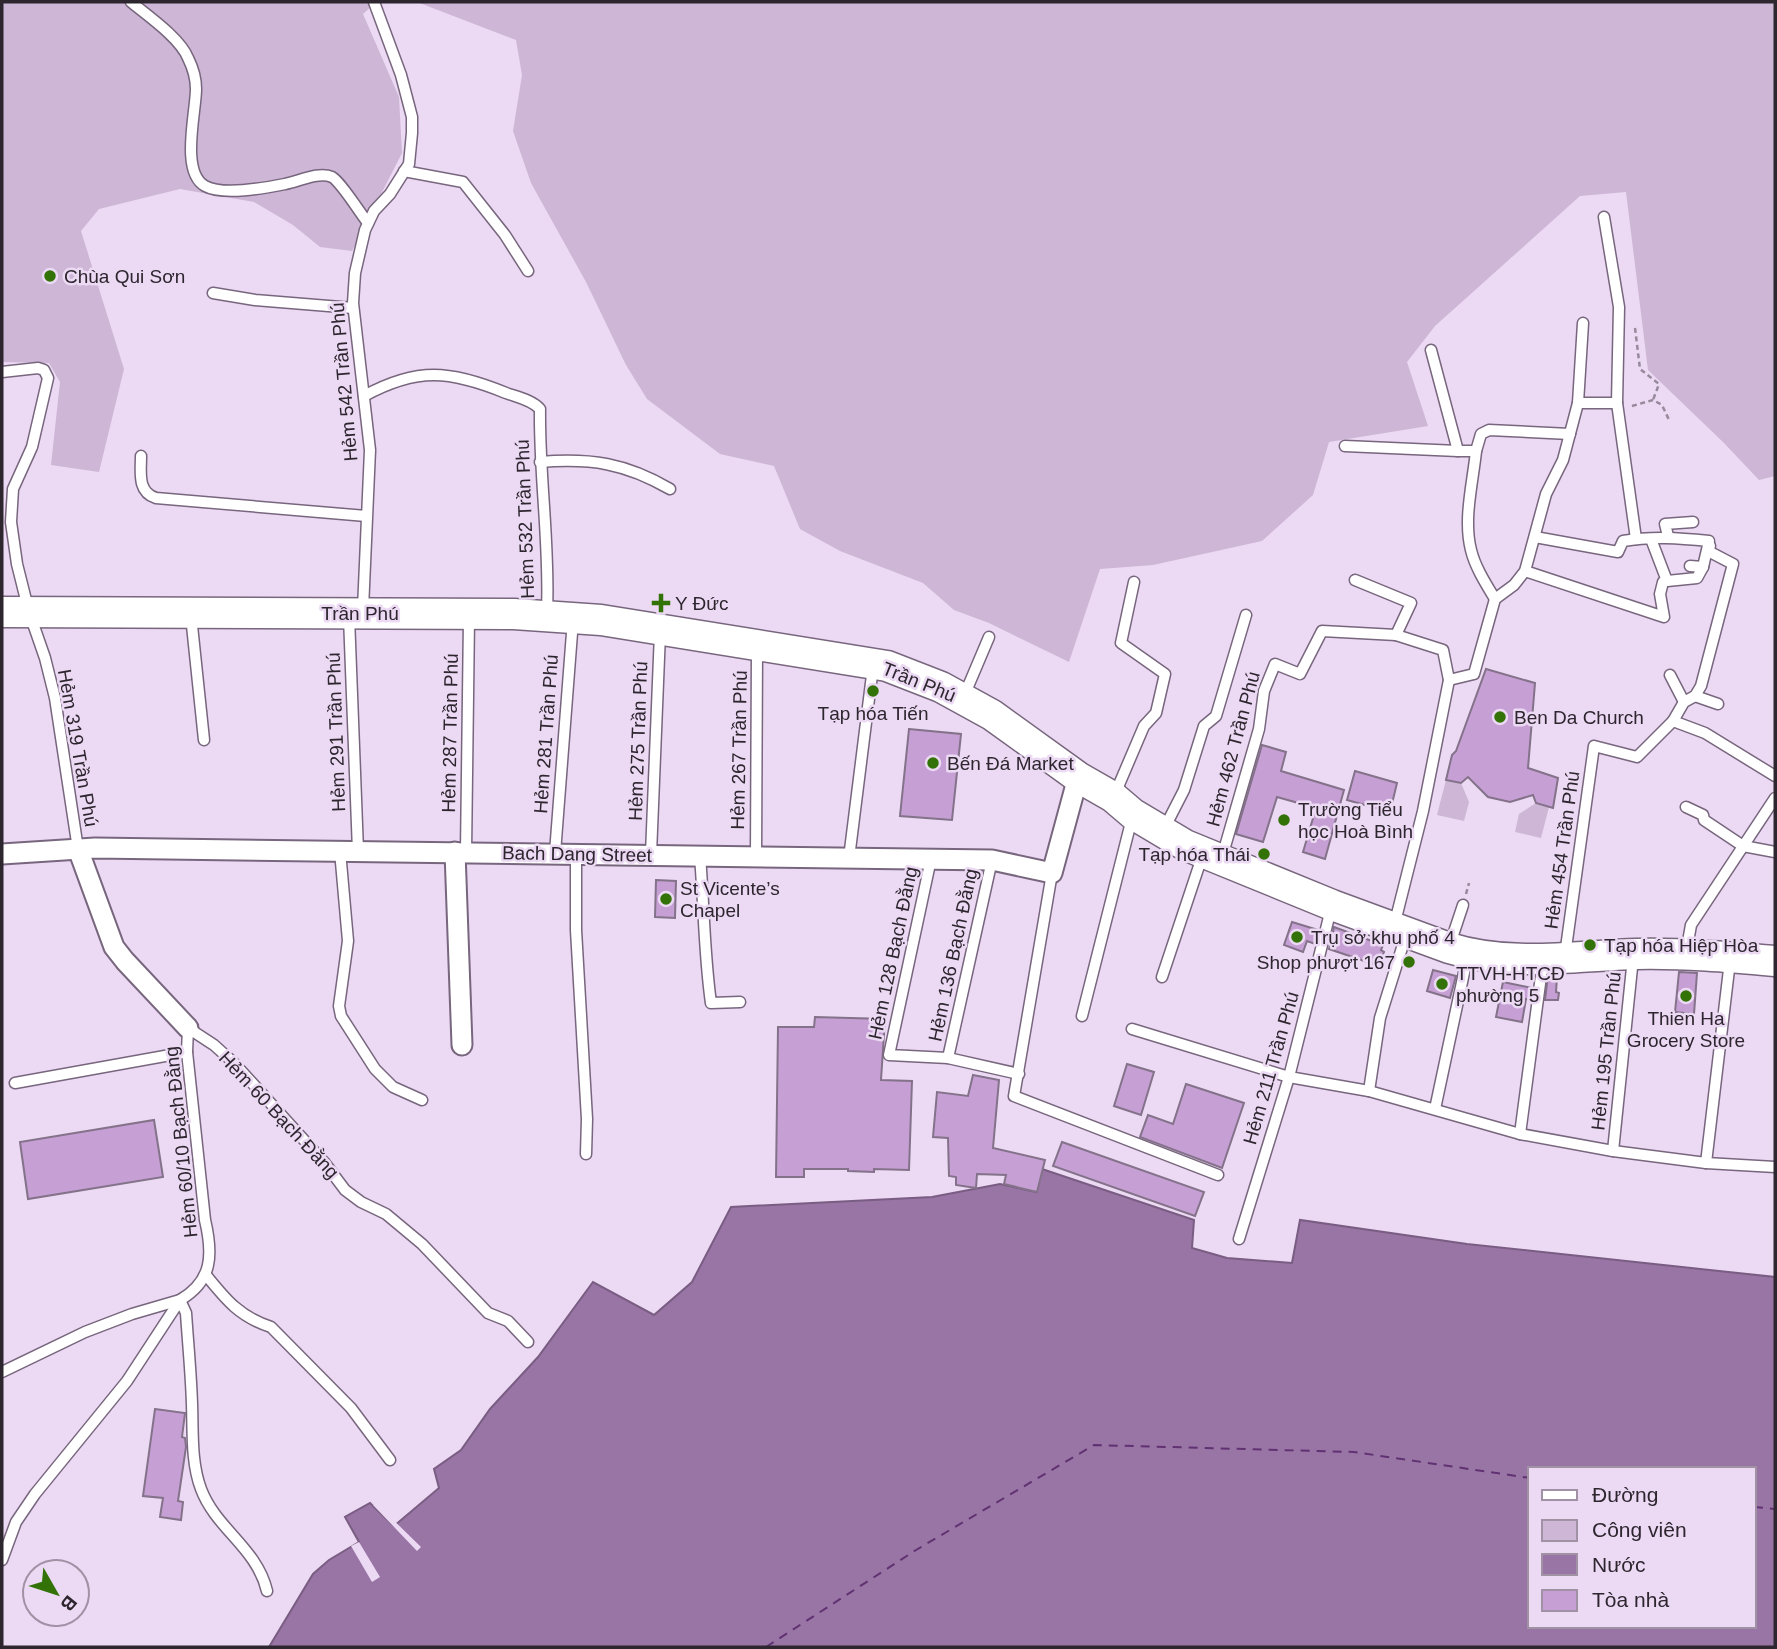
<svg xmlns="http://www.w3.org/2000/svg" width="1777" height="1649" font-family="Arial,sans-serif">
	<rect width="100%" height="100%" fill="#ecd9f3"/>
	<!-- green -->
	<g fill="#cdb6d6">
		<polygon points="2,2 376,2 363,14 399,97 402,153 352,251 320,247 293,225 254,202 180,189 99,209 81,231 124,369 99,472 51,465 60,382 49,363 2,362"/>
		<polygon points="417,2 1775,2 1775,476 1759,480 1724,443 1648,370 1626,192 1580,196 1435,326 1407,362 1428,426 1329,442 1313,495 1262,541 1153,565 1100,569 1069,662 989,623 954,610 923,583 840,551 800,529 774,466 720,454 647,399 626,365 586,282 531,183 513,131 522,75 516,40"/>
		<polygon points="1446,780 1461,783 1469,802 1464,821 1437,815"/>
		<polygon points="1536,803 1549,807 1541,838 1515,832 1519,814"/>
	</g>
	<!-- water -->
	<path fill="#9975a6" stroke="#795d82" stroke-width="2" fill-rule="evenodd" d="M1042,1169L1194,1220L1192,1248L1227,1258L1292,1263L1300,1220L1467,1244L1775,1277V1647H269L313,1574L329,1560L359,1542L345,1517L370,1503L394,1526L439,1488L434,1469L461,1450L490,1409L538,1357L593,1282L654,1315L692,1282L731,1207L932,1197L1000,1184L1036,1192ZM1530,1469H1754V1626H1530Z"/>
	<!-- pier -->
	<g fill="#ecd9f3">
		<polygon points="376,1503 421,1547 417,1551 373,1505"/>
		<polygon points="359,1542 380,1577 372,1582 351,1546"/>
	</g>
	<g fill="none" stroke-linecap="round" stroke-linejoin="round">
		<!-- ferry -->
		<g stroke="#613271" stroke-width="2" stroke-dasharray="9 7" stroke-linecap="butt">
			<polyline points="1754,1507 1775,1509"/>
			<polyline points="766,1647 916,1550 1094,1445 1354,1452 1530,1478"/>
		</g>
	</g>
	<!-- building -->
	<g fill="#c6a0d4" stroke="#837289" stroke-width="2">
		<polygon points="1486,669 1535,683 1528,768 1558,778 1553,808 1536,803 1533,795 1510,802 1488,797 1468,777 1461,783 1446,780 1452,755 1456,751"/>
		<polygon points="909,729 961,734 952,820 900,816"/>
		<polygon points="1262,745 1286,752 1281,771 1344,790 1325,859 1303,852 1316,808 1277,797 1263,842 1236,834"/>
		<polygon points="1355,771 1397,783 1390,812 1347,800"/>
		<polygon points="656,880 676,881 675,918 655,917"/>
		<polygon points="1292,922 1318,930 1315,944 1307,941 1303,952 1284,945"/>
		<polygon points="1334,927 1383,945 1381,950 1384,952 1379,966 1329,949"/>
		<polygon points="1433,970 1456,976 1450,998 1427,991"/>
		<polygon points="1679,972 1697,973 1694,1014 1675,1012"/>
		<polygon points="1548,976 1557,977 1556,992 1559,993 1558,1000 1545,1000"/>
		<polygon points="1503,982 1532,988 1530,999 1526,999 1522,1022 1496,1017"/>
		<polygon points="815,1017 885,1019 881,1080 912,1081 909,1170 874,1169 874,1172 848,1171 848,1169 804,1169 804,1177 776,1177 778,1027 814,1027"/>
		<polygon points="1127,1064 1154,1072 1141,1115 1114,1106"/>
		<polygon points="973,1075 999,1080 993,1148 1045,1160 1037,1192 1004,1184 1006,1175 977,1174 976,1188 956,1185 956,1177 949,1176 948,1138 933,1137 937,1092 968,1096"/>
		<polygon points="1186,1084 1244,1103 1222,1168 1140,1137 1148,1115 1173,1124"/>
		<polygon points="154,1120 163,1177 28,1199 20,1142"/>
		<polygon points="1062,1142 1204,1192 1195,1216 1053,1166"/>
		<polygon points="155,1409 185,1413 182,1437 185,1438 186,1447 178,1501 183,1502 181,1520 160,1517 163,1498 143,1496"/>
	</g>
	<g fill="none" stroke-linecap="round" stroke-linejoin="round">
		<!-- lane casing -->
		<g stroke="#77667d" stroke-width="13">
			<g id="lane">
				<path d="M131,2C148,16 180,38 188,58C193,68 196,78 196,89C196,112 180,172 205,186C223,196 265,188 285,184C298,182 318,171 332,177C341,182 360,213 368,223"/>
				<polyline points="404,171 463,182 505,235 528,271"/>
				<polyline points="1604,217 1619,307 1617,403 1636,539"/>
				<polyline points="213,293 255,300 353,308"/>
				<path d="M1431,350L1458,451H1476C1473,482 1463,519 1471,550C1475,567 1486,584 1495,599"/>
				<polyline points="2,372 38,368 44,370 48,378 32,447 13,489 11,522 17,564 29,612 45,658 55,698 78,849"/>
				<path d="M364,396C417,367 450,370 506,393C517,397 532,400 540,409C539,477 550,544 547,612"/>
				<polyline points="1578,403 1617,403"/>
				<polyline points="1345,446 1458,451"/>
				<polyline points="1476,451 1481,434 1489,430 1570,434"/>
				<path d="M141,456C141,472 137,492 156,498L366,516"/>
				<path d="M540,462C591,458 625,463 670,489"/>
				<polyline points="1668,536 1665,524 1693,522"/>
				<path d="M1535,537L1618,552L1623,541C1652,536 1679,538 1709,541L1703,567L1690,566"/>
				<polyline points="1651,539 1667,581 1697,578 1703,567"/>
				<polyline points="1525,571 1664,617 1660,594 1663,582 1667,581"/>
				<polyline points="1355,580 1411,603 1396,635"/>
				<polyline points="363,609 370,450 353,303 355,273 365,230 374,211 390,194 409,164 412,133 412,117 401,75 374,2"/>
				<polyline points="191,616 204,740"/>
				<polyline points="349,617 358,851"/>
				<polyline points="1670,675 1684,702"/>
				<polyline points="1449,680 1474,674 1495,599 1514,585 1525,571 1546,494 1563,460 1578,403 1583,323"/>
				<polyline points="964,696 989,637"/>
				<polyline points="1695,696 1718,704"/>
				<polyline points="1673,721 1684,702 1695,696 1701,686 1733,564 1708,551 1710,546"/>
				<polyline points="1115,794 1144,726 1156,713 1165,674 1121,643 1134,582"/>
				<polyline points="1686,807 1703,815 1704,820 1743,846 1775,852"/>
				<polyline points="1164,829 1184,790 1204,726 1216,716 1246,615"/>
				<polyline points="340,851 348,941 339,1006 341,1016 375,1069 393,1087 422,1100"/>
				<polyline points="466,852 469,618"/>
				<polyline points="555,853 573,620"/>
				<polyline points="576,854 576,930 587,1119 586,1154"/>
				<polyline points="651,854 660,633"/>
				<path d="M700,856C704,905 704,954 711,1003L740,1002"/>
				<polyline points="756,856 757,650"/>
				<polyline points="1222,857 1259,729 1264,691 1275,664 1300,674 1322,631 1396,635 1443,650 1449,680 1423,811 1394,926"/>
				<polyline points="849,858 873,667"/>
				<polyline points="931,859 889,1055 948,1058 1019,1074"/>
				<polyline points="1052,873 1014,1096 1218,1175"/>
				<polyline points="1450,944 1463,905"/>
				<polyline points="1686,953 1691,925 1775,798"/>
				<polyline points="1565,955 1594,746 1637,757 1673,721 1705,733 1775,776"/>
				<polyline points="1162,977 1202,857"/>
				<polyline points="1082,1016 1132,818"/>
				<polyline points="1132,1029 1289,1077 1369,1091 1520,1134 1613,1151 1706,1163 1775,1167"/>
				<polyline points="948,1058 992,860"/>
				<polyline points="15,1083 187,1052"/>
				<polyline points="1369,1091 1380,1018 1406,935"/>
				<polyline points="1435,1109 1468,954"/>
				<polyline points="1520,1134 1543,961"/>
				<polyline points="1613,1151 1633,958"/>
				<polyline points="1706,1163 1730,961"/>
				<polyline points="1239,1239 1289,1077 1331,909"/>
				<path d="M206,1275C226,1300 240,1317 271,1327L351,1408L390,1460"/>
				<path d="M2,1372L85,1332L132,1314L180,1300L186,1313C188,1343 191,1373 192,1404C193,1431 191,1463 201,1489C216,1529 257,1548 267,1591"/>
				<path d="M2,1560L16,1522L35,1494L127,1381L180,1300C213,1281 213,1254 205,1220L187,1052L188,1028L214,1045L234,1063L324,1162L345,1190L361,1202L386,1214L422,1244L488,1313L508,1321L528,1342"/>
			</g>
		</g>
		<!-- street casing -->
		<g stroke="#77667d" stroke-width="23">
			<g id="street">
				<polyline points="78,849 114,947 125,961 188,1028"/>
				<polyline points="455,852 462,1045"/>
				<polyline points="2,854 95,848 992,860 1052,873 1078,777"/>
			</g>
		</g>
		<!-- primary casing -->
		<g stroke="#77667d" stroke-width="33">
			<path id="primary" d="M2,612L514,614L601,620L887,666L941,687L992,715L1078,777L1113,797L1133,814L1185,845L1332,905L1449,948C1510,967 1573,956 1636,954C1683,953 1729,957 1775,961"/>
		</g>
		<!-- path -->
		<g stroke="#978a9c" stroke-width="2.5" stroke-dasharray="5 3.5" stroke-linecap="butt">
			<polyline points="1635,328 1640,369 1659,384 1653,400"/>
			<polyline points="1632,406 1653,400 1662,405 1670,422"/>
			<polyline points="1466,894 1469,883"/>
		</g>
		<!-- lane -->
		<use href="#lane" stroke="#fff" stroke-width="10"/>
		<!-- street -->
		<use href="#street" stroke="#fff" stroke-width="19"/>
		<!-- primary -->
		<use href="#primary" stroke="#fff" stroke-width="30"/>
	</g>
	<!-- markers -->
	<g fill="#337207" stroke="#ecd9f3" stroke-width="2.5">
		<circle cx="50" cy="276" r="7"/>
		<path d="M657.5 592.5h7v7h7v7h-7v7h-7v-7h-7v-7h7z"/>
		<circle cx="873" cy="691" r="7"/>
		<circle cx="1500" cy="717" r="7"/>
		<circle cx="933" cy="763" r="7"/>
		<circle cx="1284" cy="820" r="7"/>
		<circle cx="1264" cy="854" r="7"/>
		<circle cx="666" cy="899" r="7"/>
		<circle cx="1297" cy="937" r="7"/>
		<circle cx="1590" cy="945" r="7"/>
		<circle cx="1409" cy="962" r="7"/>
		<circle cx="1442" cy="984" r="7"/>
		<circle cx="1686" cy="996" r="7"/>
	</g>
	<g text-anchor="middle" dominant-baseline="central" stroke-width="5" stroke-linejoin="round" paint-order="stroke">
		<!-- poi labels -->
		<g font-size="19" fill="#2d262f" stroke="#ecd9f3" text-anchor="start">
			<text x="64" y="276">Chùa Qui Sơn</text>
			<text x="675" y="603">Y Đức</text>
			<text x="873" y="713" text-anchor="middle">Tạp hóa Tiến</text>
			<text x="1514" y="717">Ben Da Church</text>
			<text x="947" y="763">Bến Đá Market</text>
			<text x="1298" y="809">Trường Tiểu<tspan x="1298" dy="22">học Hoà Bình</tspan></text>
			<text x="1250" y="854" text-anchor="end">Tạp hóa Thái</text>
			<text x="680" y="888">St Vicente’s<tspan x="680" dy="22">Chapel</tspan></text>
			<text x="1311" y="937">Trụ sở khu phố 4</text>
			<text x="1604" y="945">Tạp hóa Hiệp Hòa</text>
			<text x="1395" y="962" text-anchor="end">Shop phượt 167</text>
			<text x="1456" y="973">TTVH-HTCĐ<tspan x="1456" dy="22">phường 5</tspan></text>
			<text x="1686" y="1018" text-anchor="middle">Thien Ha<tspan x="1686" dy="22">Grocery Store</tspan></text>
		</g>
		<!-- street labels -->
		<g font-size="19" fill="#2d262f" stroke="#ecd9f3">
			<text transform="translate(344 382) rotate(-95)">Hẻm 542 Trần Phú</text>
			<text transform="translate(525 519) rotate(-92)">Hẻm 532 Trần Phú</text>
			<text x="360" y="613">Trần Phú</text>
			<text transform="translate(919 682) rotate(22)">Trần Phú</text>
			<text transform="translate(336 732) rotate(-92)">Hẻm 291 Trần Phú</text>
			<text transform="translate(450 733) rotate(-89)">Hẻm 287 Trần Phú</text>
			<text transform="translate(546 734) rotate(-86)">Hẻm 281 Trần Phú</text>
			<text transform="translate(638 741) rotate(-88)">Hẻm 275 Trần Phú</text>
			<text transform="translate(78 748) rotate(80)">Hẻm 319 Trần Phú</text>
			<text transform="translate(1233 749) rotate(-75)">Hẻm 462 Trần Phú</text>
			<text transform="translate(739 750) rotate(-89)">Hẻm 267 Trần Phú</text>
			<text transform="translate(1562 850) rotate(-82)">Hẻm 454 Trần Phú</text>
			<text transform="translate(577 854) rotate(1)">Bach Dang Street</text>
			<text transform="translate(893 953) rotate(-78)">Hẻm 128 Bạch Đằng</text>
			<text transform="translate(953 955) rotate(-78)">Hẻm 136 Bạch Đằng</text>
			<text transform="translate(1606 1051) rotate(-84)">Hẻm 195 Trần Phú</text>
			<text transform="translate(1271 1068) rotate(-74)">Hẻm 211 Trần Phú</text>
			<text transform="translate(279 1115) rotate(47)">Hẻm 60 Bạch Đằng</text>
			<text transform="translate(181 1142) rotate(-96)">Hẻm 60/10 Bạch Đằng</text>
		</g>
	</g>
	<!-- border -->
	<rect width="1777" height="1649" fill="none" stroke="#2d262f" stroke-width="7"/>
	<!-- legend -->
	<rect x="1528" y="1467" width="228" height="161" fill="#ecd9f3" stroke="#a091a5" stroke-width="2"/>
	<rect x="1542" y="1490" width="35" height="10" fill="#ffffff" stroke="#a091a5" stroke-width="2"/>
	<text x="1592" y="1502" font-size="21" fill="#2d262f">Đường</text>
	<rect x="1542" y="1520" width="35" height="21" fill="#cdb6d6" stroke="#a091a5" stroke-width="2"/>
	<text x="1592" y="1537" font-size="21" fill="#2d262f">Công viên</text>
	<rect x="1542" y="1554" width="35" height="21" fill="#9975a6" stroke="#a091a5" stroke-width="2"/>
	<text x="1592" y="1572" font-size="21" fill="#2d262f">Nước</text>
	<rect x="1542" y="1590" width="35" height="21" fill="#c6a0d4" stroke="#a091a5" stroke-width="2"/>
	<text x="1592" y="1607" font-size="21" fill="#2d262f">Tòa nhà</text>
	<!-- north arrow -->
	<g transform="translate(56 1593) rotate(129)"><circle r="33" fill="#ecd9f3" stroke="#a091a5" stroke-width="2"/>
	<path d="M0-5L12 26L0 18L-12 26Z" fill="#337207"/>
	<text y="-10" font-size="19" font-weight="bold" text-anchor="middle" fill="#2d262f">B</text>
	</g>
</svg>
